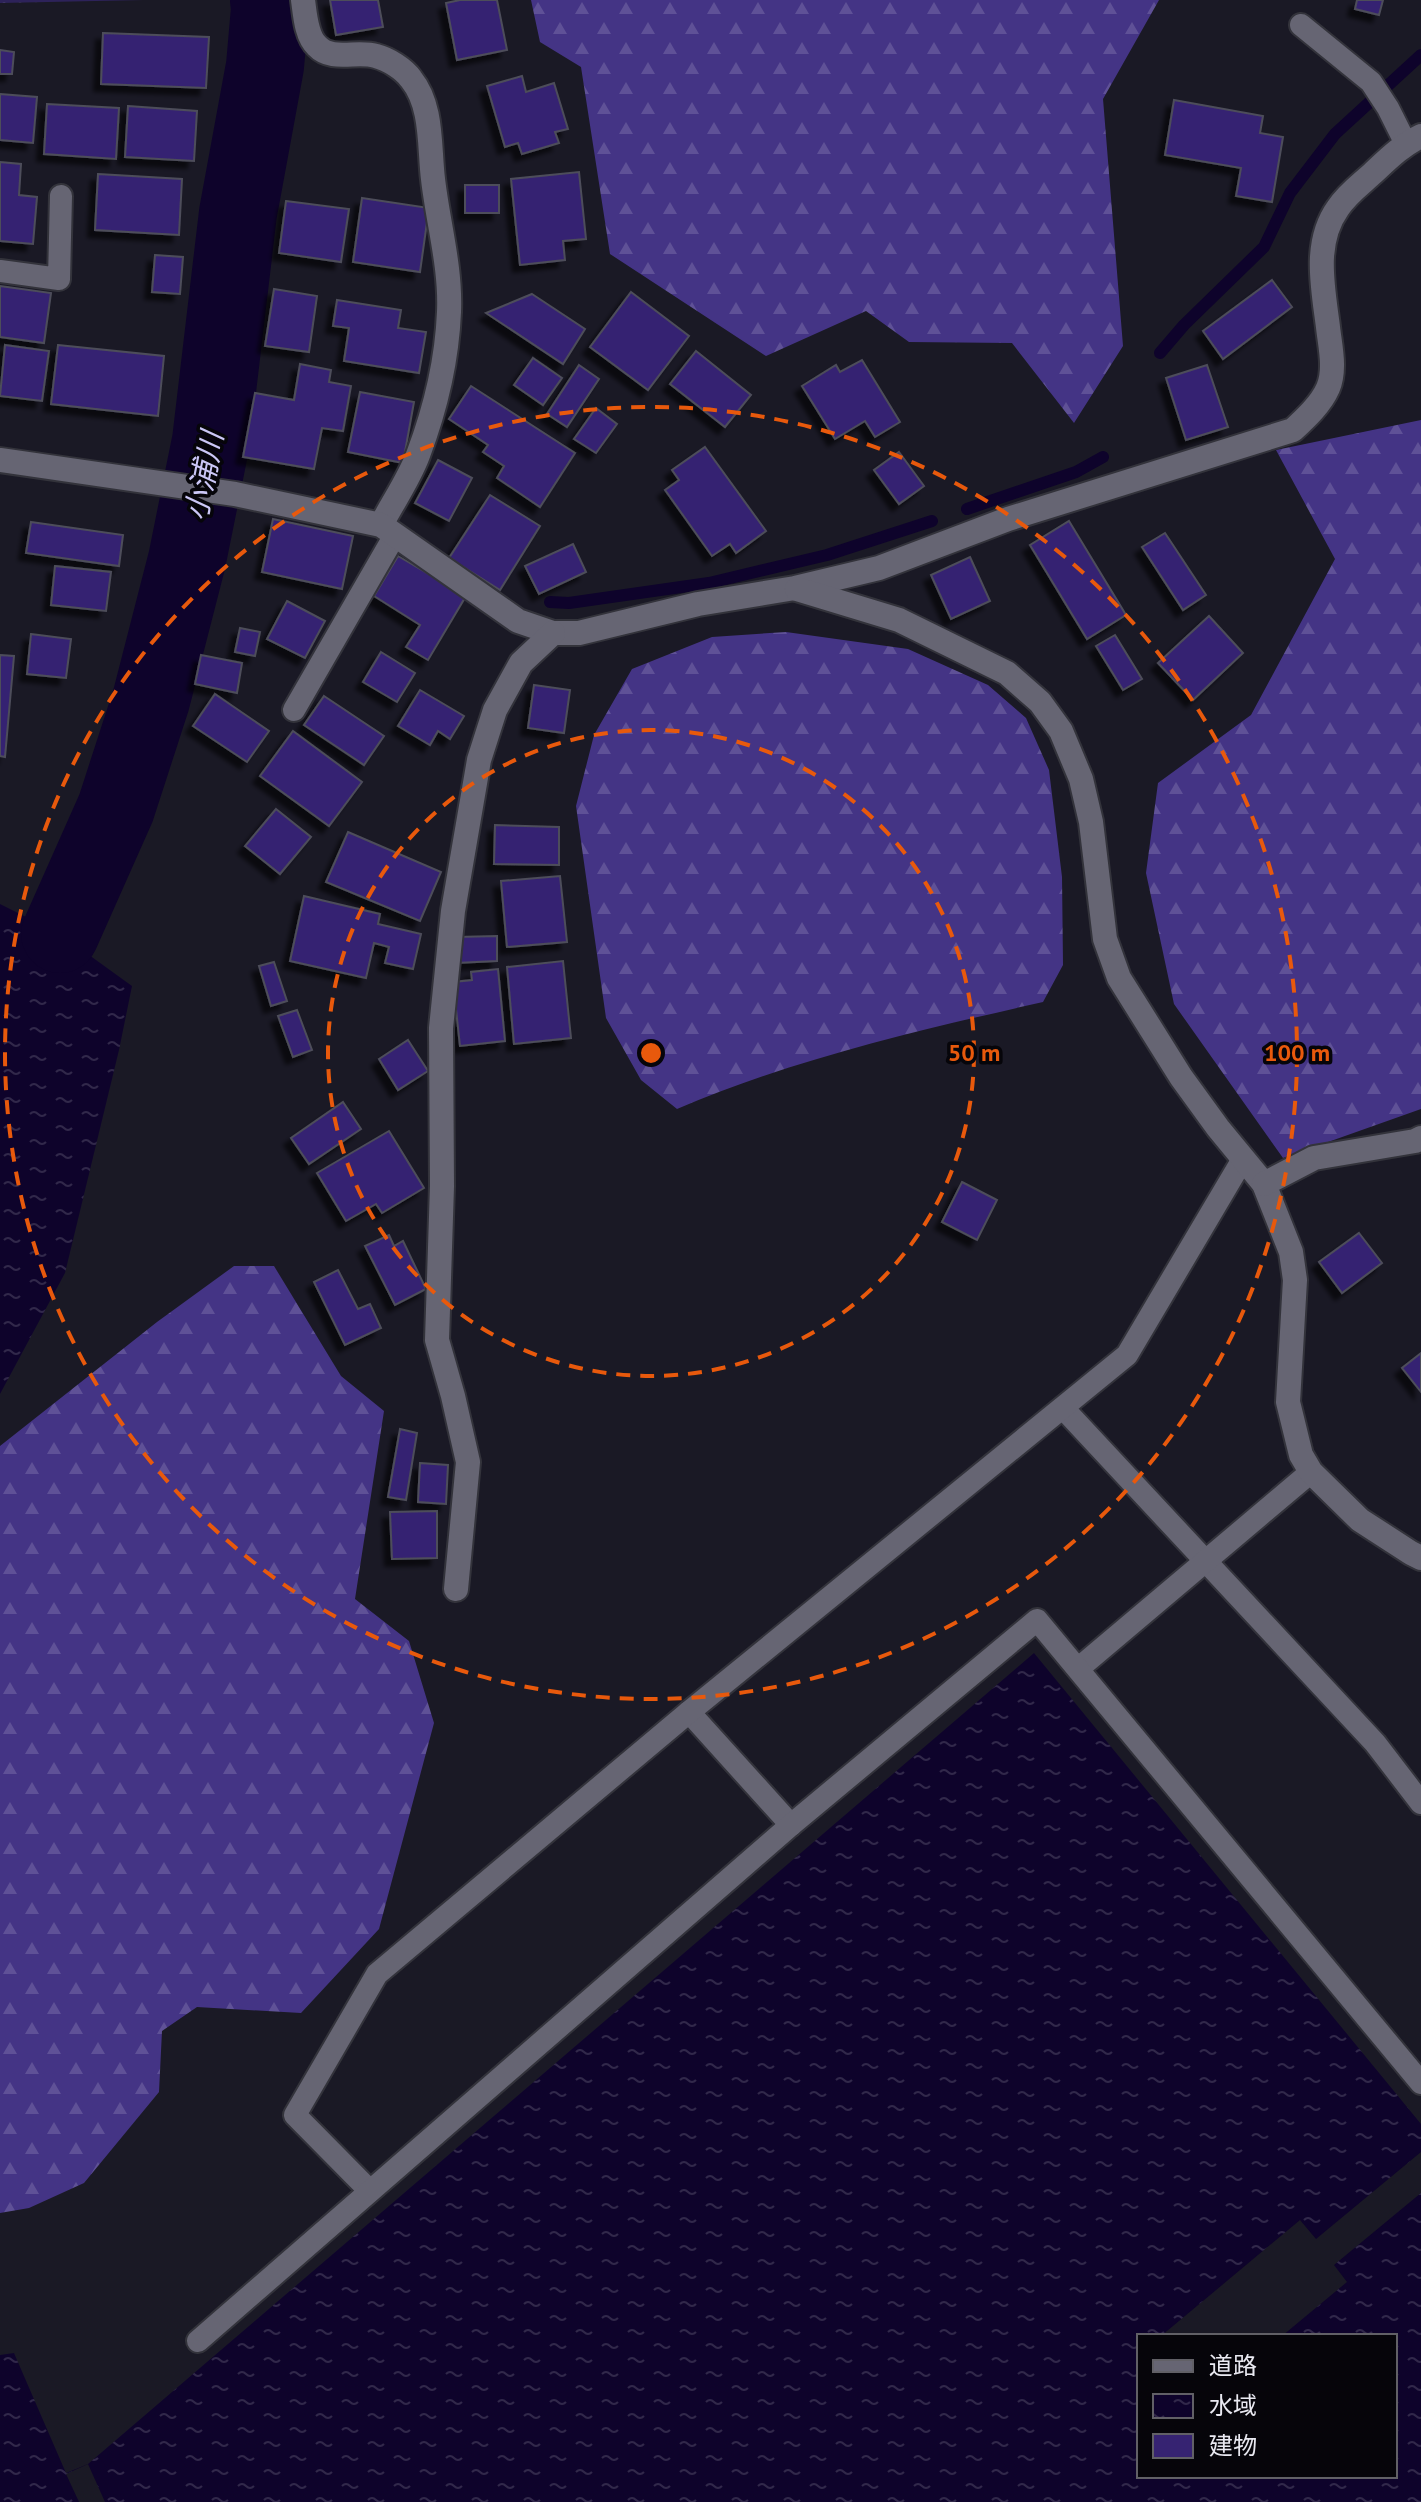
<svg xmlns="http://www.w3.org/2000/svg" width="1421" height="2502" font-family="'PT Sans','Noto Sans JP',sans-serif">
	<defs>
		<pattern id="forest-firs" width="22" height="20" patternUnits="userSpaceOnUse" patternTransform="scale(2)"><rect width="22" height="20" fill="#443485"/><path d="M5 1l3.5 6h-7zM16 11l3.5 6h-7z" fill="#5f5197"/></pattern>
		<pattern id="park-dots" width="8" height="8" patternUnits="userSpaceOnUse" patternTransform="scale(2)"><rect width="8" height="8" fill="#2d225a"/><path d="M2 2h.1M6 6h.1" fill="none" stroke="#4b4272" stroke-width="1.8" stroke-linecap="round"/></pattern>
		<pattern id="water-ripples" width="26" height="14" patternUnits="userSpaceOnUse" patternTransform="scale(2)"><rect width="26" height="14" fill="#0e032b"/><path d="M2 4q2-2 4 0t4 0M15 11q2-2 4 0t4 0" fill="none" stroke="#31284a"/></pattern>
		<filter id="shadow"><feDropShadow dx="-7" dy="7" stdDeviation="2" flood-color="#0009"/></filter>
	</defs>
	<rect width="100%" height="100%" fill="#1a1925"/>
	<!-- forest -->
	<g fill="url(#forest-firs)">
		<polygon points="531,0 1159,0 1103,99 1123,346 1074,423 1012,343 909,342 866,311 766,356 610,254 581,67 540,42"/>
		<polygon points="1421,420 1421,1109 1283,1158 1174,1004 1146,873 1158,783 1251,715 1335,559 1276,450"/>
		<path d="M786,632L908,649L988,685L1026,718L1049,770L1062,877L1063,965L1043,1002C919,1030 794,1059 677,1109L641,1080L606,1018L576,806L594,735L632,669L712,637Z"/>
		<polygon points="234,1266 274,1266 341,1376 384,1411 355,1599 409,1641 434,1723 379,1929 301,2013 197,2007 162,2031 159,2092 84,2183 29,2208 0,2213 0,1446 157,1322"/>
	</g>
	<!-- park -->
	<polygon fill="url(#park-dots)" points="0,0 143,0 0,3"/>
	<!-- water -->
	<g fill="url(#water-ripples)" fill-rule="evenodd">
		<polygon points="0,904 60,934 132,986 119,1050 65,1273 0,1394"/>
		<path d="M1034,1653L1421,2124V2502H0V2355L14,2353L66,2473L88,2464ZM1139,2336H1395V2476H1139Z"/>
	</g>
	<!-- pier -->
	<g fill="#1a1925">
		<polygon points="1421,2152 1421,2193 1334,2265 1347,2282 1282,2336 1161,2336 1300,2220 1316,2239"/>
		<polygon points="88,2464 105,2502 79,2502 66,2474"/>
	</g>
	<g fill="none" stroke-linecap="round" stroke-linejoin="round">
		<!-- stream -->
		<g stroke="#0e032b" stroke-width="12">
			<polyline points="1160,353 1184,325 1264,247 1290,193 1335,134 1421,55"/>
			<polyline points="967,509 1076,472 1103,457"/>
			<polyline points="550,602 569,603 709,583 827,555 932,521"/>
		</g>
		<!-- river -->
		<polyline stroke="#0e032b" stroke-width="78" points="60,934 116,808 151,700 187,560 211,441 238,213 265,66 270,9 269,0"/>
	</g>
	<!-- building -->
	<g fill="#362372" stroke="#4d4d5a" stroke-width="2" filter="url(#shadow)">
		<polygon points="330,0 378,0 383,27 336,35"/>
		<polygon points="460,0 497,0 507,50 457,60 446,3"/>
		<polygon points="1357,0 1383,0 1379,15 1355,9"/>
		<polygon points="103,33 209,37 206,88 101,84"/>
		<polygon points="0,50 14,52 12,74 0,74"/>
		<polygon points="522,76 526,92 554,83 568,129 555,132 559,143 522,154 518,143 505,147 487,86"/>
		<polygon points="0,94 37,97 33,143 0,140"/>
		<polygon points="1174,100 1263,116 1260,133 1283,137 1272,202 1236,196 1241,168 1165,155"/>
		<polygon points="47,104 119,108 116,159 44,154"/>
		<polygon points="128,106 197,111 194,161 125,157"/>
		<polygon points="0,162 21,164 19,195 37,197 33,244 0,241"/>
		<polygon points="579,172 586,239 563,241 565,260 520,265 511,179"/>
		<polygon points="98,174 182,179 179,235 95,230"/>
		<rect x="465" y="185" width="34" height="28"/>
		<polygon points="362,198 429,208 420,272 353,262"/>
		<polygon points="286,201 349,209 341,262 279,253"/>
		<polygon points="155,255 183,257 180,294 152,292"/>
		<polygon points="1272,280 1292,307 1223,359 1203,331"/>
		<polygon points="0,286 51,293 44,343 0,337"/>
		<polygon points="274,289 317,296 309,352 265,346"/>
		<polygon points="631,292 689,336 648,390 590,347"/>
		<polygon points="532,294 585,329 563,364 486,313"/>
		<polygon points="337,300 401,310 398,328 426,332 419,373 344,361 349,328 333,326"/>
		<polygon points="5,345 49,351 42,401 0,396"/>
		<polygon points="58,345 164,356 158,416 51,404"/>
		<polygon points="696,351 751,395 725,427 670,384"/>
		<polygon points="533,358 562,378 543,405 514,385"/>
		<polygon points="862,360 900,422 875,437 865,421 835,439 802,386 836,365 840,372"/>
		<polygon points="300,364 331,370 329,382 351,386 343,431 322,428 314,469 243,457 255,393 294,400"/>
		<polygon points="579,365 599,379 567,427 547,414"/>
		<polygon points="1207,365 1228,427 1186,440 1166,378"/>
		<polygon points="471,386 575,453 540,507 497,478 504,466 483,452 488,445 449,419"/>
		<polygon points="360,392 414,402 403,463 348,452"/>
		<polygon points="596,408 617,424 596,453 574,439"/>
		<polygon points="705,447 766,531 736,553 730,544 712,556 665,490 679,480 672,470"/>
		<polygon points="899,452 924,486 899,504 874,470"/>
		<polygon points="438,460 472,478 449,521 415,503"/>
		<polygon points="490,495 540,526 500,590 449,558"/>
		<polygon points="273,519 353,536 342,589 262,572"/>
		<polygon points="1069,521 1126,615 1087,639 1030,545"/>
		<polygon points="31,522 123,535 119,566 26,553"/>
		<polygon points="1165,533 1206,595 1183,610 1142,547"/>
		<polygon points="573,544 586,572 539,594 525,566"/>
		<polygon points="398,556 466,596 428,660 406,647 420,625 374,596"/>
		<polygon points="970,557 990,601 951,619 931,575"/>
		<polygon points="55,566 111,572 106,611 51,605"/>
		<polygon points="287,601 325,621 305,658 267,639"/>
		<polygon points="1209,616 1243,653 1193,700 1158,663"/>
		<polygon points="240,628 260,632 255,656 235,652"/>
		<polygon points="31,634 71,639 66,678 27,674"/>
		<polygon points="1115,635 1142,679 1123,690 1096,646"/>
		<polygon points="381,652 415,673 397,702 363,682"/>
		<polygon points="0,655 14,656 5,757 0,756"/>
		<polygon points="201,655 242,663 237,693 195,684"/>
		<polygon points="534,685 570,690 564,733 528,728"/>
		<polygon points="420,690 464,716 450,739 438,731 430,745 398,726"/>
		<polygon points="215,694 269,731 247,762 193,726"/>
		<polygon points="324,696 384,736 364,765 304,725"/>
		<polygon points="293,731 362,782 329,826 260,776"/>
		<polygon points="276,809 311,837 280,874 245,846"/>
		<polygon points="495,825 559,827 559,865 494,864"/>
		<polygon points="348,832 441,872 420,921 326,882"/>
		<polygon points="560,876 567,942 507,947 501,881"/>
		<polygon points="304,896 380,914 378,924 421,934 413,969 385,963 389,947 374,943 366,978 290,961"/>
		<polygon points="497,936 497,961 456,963 456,937"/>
		<polygon points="563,961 571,1038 514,1044 507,967"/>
		<polygon points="274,962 287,1001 271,1006 259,966"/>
		<polygon points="498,969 505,1041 460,1046 453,982 472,980 471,972"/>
		<polygon points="297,1010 312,1050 293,1057 278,1016"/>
		<polygon points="408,1040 428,1071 398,1090 379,1059"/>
		<polygon points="343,1102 361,1129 309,1164 291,1138"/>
		<polygon points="389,1131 424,1188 382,1213 376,1204 346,1221 317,1173"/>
		<polygon points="962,1182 997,1200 977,1240 942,1222"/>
		<polygon points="1359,1233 1382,1263 1342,1293 1319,1262"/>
		<polygon points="389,1235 394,1246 403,1241 426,1289 395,1305 365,1246"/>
		<polygon points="338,1270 358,1309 370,1304 381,1328 345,1345 314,1282"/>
		<polygon points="1421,1353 1421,1392 1402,1368"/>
		<polygon points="400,1429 417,1433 406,1500 388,1497"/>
		<polygon points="420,1463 448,1465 446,1504 418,1502"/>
		<polygon points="437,1511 437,1558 392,1559 390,1512"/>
	</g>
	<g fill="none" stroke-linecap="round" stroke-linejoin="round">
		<!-- lane casing -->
		<g stroke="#33333b" stroke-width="26">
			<g id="lane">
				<polyline points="1301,25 1371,82 1388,108 1406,144"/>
				<polyline points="0,271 59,279 61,196"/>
				<polyline points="294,710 395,535"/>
				<polyline points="1063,1408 1375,1743 1421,1803"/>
				<polyline points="1079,1668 1311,1472"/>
				<polyline points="689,1712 791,1825"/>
				<polyline points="370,2191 295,2115 377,1974 689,1712 1127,1355 1243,1159"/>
				<polyline points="198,2341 791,1825 1037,1620 1421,2083"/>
			</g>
		</g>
		<!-- street casing -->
		<g stroke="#33333b" stroke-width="28">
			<g id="street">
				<path d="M303,0C305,14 306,36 317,46C332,62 357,50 376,56C388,59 404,69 411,79C433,106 429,147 433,179C438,223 451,267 449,312C447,360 435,410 418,455C409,479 393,502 381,525"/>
				<path d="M0,460L235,494L381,525L518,621L553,633H579L698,604L795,588L879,568L1008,519L1293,430C1306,418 1321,404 1328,388C1336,369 1330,346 1328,327C1323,287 1313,243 1338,208C1347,194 1361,184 1373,173C1388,159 1402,145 1421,136"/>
				<polyline points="797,589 899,620 1007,673 1040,702 1061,731 1081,779 1091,822 1105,939 1119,978 1181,1077 1218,1128 1264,1184 1291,1252 1295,1280 1288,1402 1301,1455 1311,1472 1360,1520 1411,1553 1421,1558"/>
				<polyline points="1264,1184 1314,1158 1415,1141 1421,1138"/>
				<polyline points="456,1589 468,1462 453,1396 437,1340 442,1186 441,1028 453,911 479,760 495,710 521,663 553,633"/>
			</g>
		</g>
		<!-- lane -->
		<use href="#lane" stroke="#666573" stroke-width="22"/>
		<!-- street -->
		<use href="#street" stroke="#666573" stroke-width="24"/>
	</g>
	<!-- distance rings -->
	<g fill="none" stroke="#e8590c" stroke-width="4" stroke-dasharray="14 10">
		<circle cx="651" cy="1053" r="323"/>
		<circle cx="651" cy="1053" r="646"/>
	</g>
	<g text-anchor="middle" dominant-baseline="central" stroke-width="7" stroke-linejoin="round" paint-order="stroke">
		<!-- water labels -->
		<g font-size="30" font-style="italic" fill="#cbc7f6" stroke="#06050a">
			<text transform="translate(203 476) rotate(-79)">小浦川</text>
		</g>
	</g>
	<circle cx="651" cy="1053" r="12" fill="#e8590c" stroke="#06050a" stroke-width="4"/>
	<g font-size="24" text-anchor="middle" font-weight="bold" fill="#e8590c" stroke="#06050a" stroke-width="7" stroke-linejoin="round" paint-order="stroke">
		<text x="974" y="1061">50 m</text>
		<text x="1297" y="1061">100 m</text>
	</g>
	<!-- legend -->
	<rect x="1137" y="2334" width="260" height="144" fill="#06050a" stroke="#616066" stroke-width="2"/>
	<rect x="1153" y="2360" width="40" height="12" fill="#666573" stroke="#616066" stroke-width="2"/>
	<text x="1209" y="2374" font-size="24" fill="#e9e9f1">道路</text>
	<rect x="1153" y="2394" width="40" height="24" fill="url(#water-ripples)" stroke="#616066" stroke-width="2"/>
	<text x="1209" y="2414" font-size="24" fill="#e9e9f1">水域</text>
	<rect x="1153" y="2434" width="40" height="24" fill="#362372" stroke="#616066" stroke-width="2"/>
	<text x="1209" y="2454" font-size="24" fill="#e9e9f1">建物</text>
</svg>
